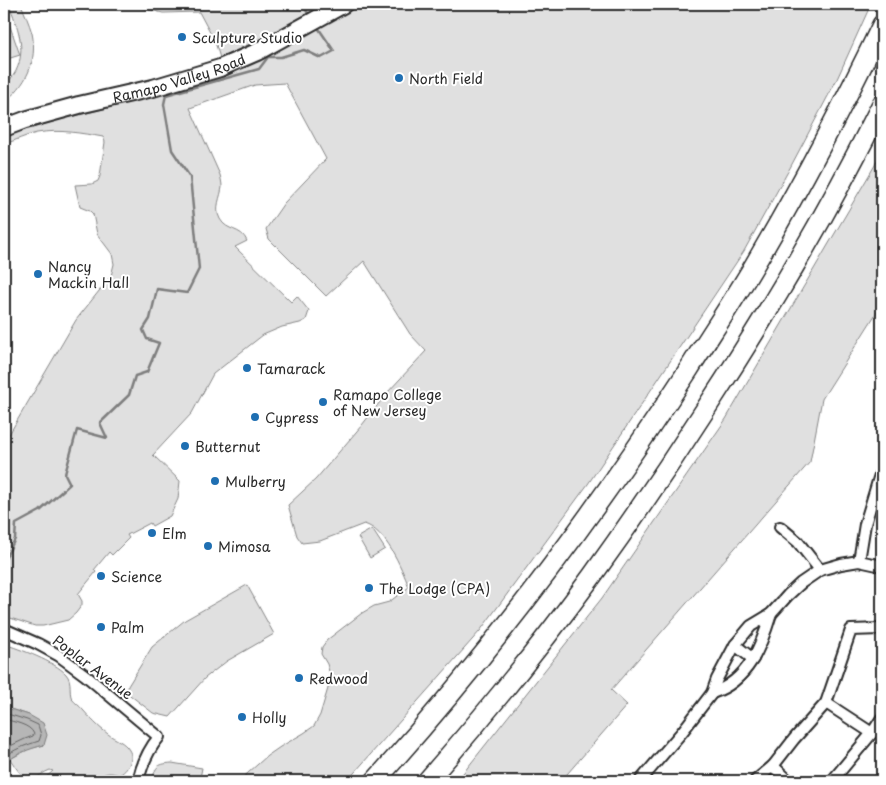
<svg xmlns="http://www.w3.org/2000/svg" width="886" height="785" font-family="'Playpen Sans',sans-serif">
	<rect width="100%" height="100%" fill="#fff"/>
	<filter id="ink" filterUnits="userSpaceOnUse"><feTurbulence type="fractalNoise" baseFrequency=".02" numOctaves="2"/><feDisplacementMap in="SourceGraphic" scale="10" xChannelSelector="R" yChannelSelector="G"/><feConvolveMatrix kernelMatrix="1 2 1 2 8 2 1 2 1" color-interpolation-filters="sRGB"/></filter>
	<g filter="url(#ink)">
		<!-- green -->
		<g fill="#e0e0e0" stroke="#868686">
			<path d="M9,4H21C25,14 29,23 32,33C38,61 26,86 4,102C4,97 3,90 5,87C8,81 13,77 16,71C27,48 17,26 9,4Z"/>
			<polygon points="125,4 324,4 267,36 220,58 215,42 199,12 163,13"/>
			<path d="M363,4H871L837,79L791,166L744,251L588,484L480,631L347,781H239L267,756L280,747L304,733L314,726L320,715L329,685L330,675L327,664L321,654L322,647L327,640L362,613L374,606L389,602L409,587C401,567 386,530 364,524L320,541L302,543L297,536L288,505L316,479L362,425L387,393L426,351L410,334L364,261L326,296L269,239L266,229L284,203L326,159L285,83L255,85L190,108L220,175C221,179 222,183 222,187C221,197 214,208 220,219C227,232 241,227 247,241L235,247L291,302L297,296L309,311L306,320L300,323L282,327L263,335L213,374L192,413L153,455L180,481L178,499L170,516L152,526L150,523L127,535L129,538L112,555L109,552L94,570L96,572L78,594L82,601V605L76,613L68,620L43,626H35L4,616V443L76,320L111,276L114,264L112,254L97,234L93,214L90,211L80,207L75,185L92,184L98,181L100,176L105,142L103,137C81,133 59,129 37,133C26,135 15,141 4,144V136L59,120L207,83L231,74Z"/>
			<polygon points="4,9 20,55 4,60"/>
			<polygon points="882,149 882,304 822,399 810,462 611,690 627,705 561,781 455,781 464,772 602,598 726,419 875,165"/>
			<polygon points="372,529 385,549 370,558 358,537"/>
			<polygon points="247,585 274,634 227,661 205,678 170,717 153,713 126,692 128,686 152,647 185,620"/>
			<path d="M4,644C20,649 55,662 66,674C73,682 68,691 72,699C75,703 80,706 83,710C91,719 98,727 108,734C114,739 125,742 129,750C135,759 127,771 119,775C109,771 102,773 96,781H46L44,779L53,771L50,770C44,772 40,776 35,778C24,783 15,766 10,759L29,749L44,745L29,715L4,707Z"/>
			<path d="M172,763L202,768L200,778L201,781H152C156,767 156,764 172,763Z"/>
		</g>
		<!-- water -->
		<path fill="#b6b6b6" stroke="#7e7e7e" d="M4,707L29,715L43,723L47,735L44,745C29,749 14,754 4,765Z"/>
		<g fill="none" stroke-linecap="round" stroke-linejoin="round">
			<!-- shore -->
			<g stroke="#636363" stroke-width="1">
				<path d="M4,713L27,720L38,725L41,735L39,741C27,745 13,749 4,758"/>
				<path d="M4,719C13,722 30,724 34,734L33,736L25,739L4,749"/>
			</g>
			<!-- stream -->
			<g stroke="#7e7e7e" stroke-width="2.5">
				<polyline points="302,4 308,13"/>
				<polyline points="4,561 15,539 16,524 40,511 70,484 65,474 77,430 107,438 100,423 129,395 135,376 147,372 159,343 147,339 143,330 150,319 157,289 187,293 199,269 190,177 172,150 164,104 166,95 259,69 268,57 281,57 304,50 321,58 334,51 319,29"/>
			</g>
			<!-- street casing -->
			<g stroke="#2b2b2b" stroke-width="14">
				<g id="street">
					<polyline points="780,527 798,542 820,570"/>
					<polyline points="859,561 865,524 882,468"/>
					<path d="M4,629L38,644L58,655L85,675L159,737C148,750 142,764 138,781"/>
					<polyline points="735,645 753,659"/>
					<path d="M712,693C748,681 761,647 771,614"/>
					<polyline points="826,703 872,733"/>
					<polyline points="773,766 789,781"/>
					<polyline points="640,781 682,732 712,693 717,679 735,645 751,626 771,614 788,595 801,583 820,570 841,564 859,561 882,566"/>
					<polyline points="755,781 773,766 794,739 826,703 851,630 881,629"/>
					<polyline points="832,781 872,733 882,718"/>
				</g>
			</g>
			<!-- primary casing -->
			<g stroke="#2b2b2b" stroke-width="20">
				<g id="primary">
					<path id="s1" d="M4,128L25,120L79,105L153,88L220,68L257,52L344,4"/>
				</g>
			</g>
			<!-- highway casing -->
			<g stroke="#2b2b2b" stroke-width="22">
				<g id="highway">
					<path d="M375,781C491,653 595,514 689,369C711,334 734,300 755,264C801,186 843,106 882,25"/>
					<path d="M427,781C485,715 540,647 592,576C631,522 669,466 705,410C770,311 830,209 882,104"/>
				</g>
			</g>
			<!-- street -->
			<use href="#street" stroke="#fff" stroke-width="10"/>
			<!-- primary -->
			<use href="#primary" stroke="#fff" stroke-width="16"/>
			<!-- highway -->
			<use href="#highway" stroke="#fff" stroke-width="19"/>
		</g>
	</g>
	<!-- markers -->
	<g fill="#1f6fb2" stroke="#fff" stroke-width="2">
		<circle cx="182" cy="37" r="5"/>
		<circle cx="399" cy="78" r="5"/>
		<circle cx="38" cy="274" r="5"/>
		<circle cx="247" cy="368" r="5"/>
		<circle cx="323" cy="402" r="5"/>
		<circle cx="255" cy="417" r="5"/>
		<circle cx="185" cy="446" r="5"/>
		<circle cx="215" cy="481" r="5"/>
		<circle cx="152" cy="533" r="5"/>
		<circle cx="208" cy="546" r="5"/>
		<circle cx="101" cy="576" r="5"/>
		<circle cx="369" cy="588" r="5"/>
		<circle cx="101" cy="627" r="5"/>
		<circle cx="299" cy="678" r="5"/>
		<circle cx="242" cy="717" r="5"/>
	</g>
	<g text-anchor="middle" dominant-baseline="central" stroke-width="4" stroke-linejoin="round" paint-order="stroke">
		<!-- poi labels -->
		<g font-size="14" fill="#2b2b2b" stroke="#fff" text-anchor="start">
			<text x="192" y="37">Sculpture Studio</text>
			<text x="409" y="78">North Field</text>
			<text x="48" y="266">Nancy<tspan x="48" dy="16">Mackin Hall</tspan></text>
			<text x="257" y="368">Tamarack</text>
			<text x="333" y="394">Ramapo College<tspan x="333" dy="16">of New Jersey</tspan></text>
			<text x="265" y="417">Cypress</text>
			<text x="195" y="446">Butternut</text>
			<text x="225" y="481">Mulberry</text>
			<text x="162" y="533">Elm</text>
			<text x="218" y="546">Mimosa</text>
			<text x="111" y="576">Science</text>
			<text x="379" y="588">The Lodge (CPA)</text>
			<text x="111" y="627">Palm</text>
			<text x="309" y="678">Redwood</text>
			<text x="252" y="717">Holly</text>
		</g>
		<!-- street labels -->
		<g font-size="14" fill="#2b2b2b" stroke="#fff">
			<text stroke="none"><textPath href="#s1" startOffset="182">Ramapo Valley Road</textPath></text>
			<text transform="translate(93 667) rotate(37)">Poplar Avenue</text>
		</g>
	</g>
	<!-- margin -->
	<rect width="886" height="785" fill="none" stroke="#fff" stroke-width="20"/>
	<rect x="10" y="10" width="866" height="765" fill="none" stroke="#2b2b2b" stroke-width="2" filter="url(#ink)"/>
</svg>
